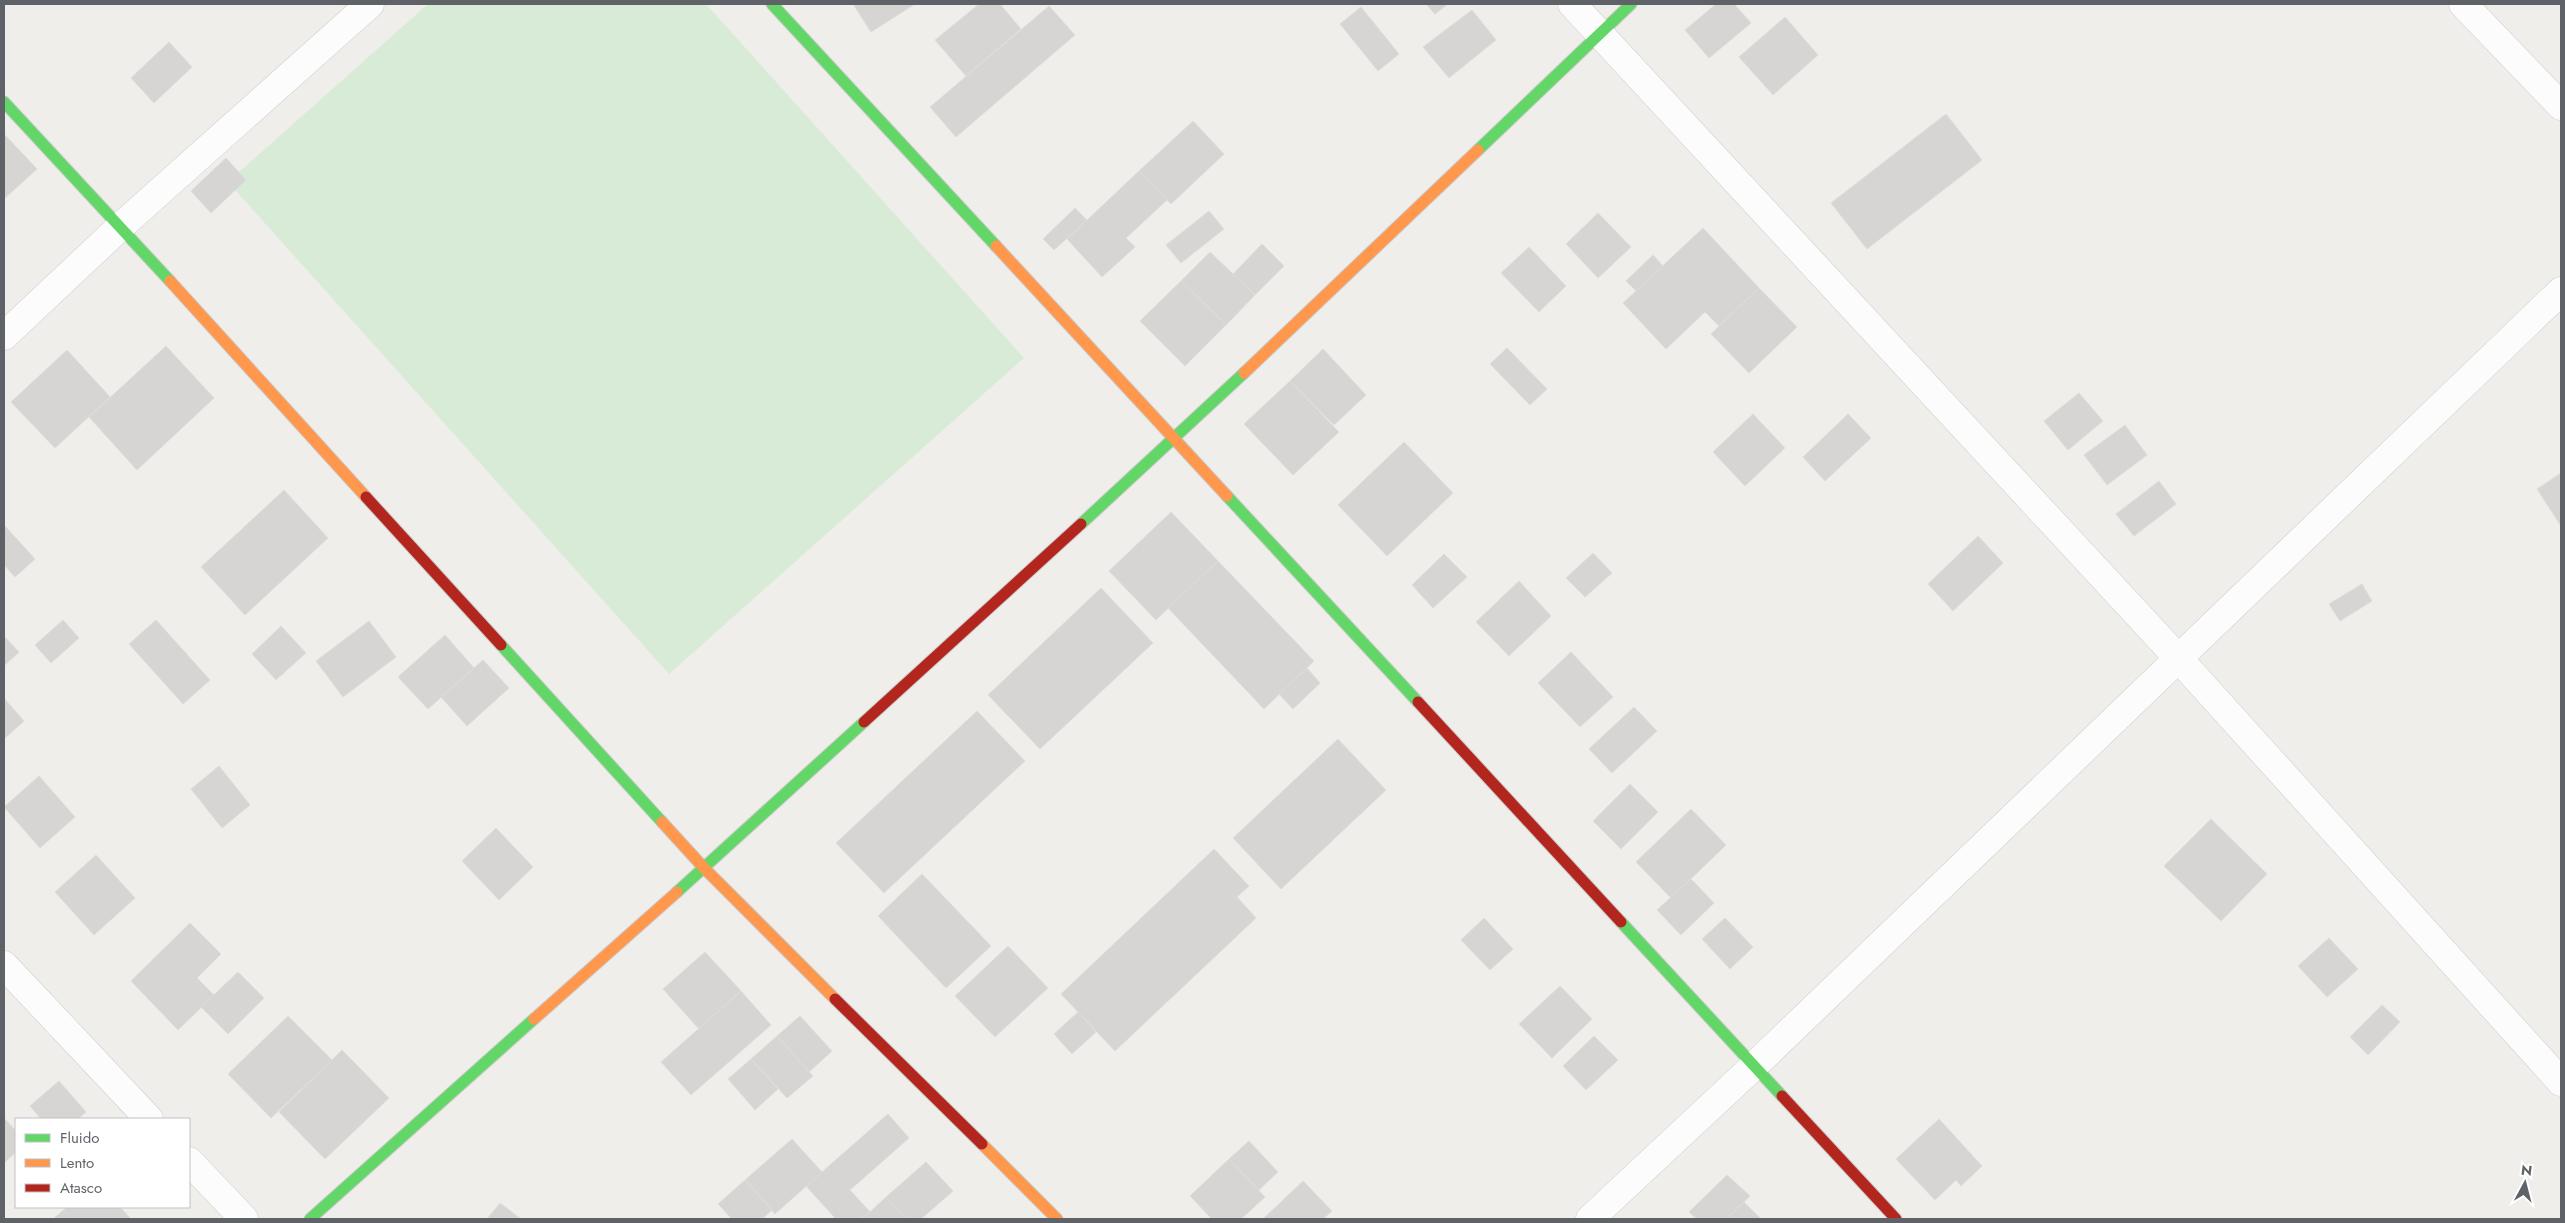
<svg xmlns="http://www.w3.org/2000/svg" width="2565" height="1223" font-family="Jost,sans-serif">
	<rect width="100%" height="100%" fill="#efeeea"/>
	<!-- green -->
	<polygon fill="#d8ebd6" points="428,4 706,4 1024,358 669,674 228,182"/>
	<!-- building -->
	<g fill="#d6d5d3" stroke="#deddd9">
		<polygon points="853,4 915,4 871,32"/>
		<polygon points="979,4 1000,4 1021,29 966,76 935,40"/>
		<polygon points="1426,4 1448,4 1435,14"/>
		<polygon points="1716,4 1734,4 1751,23 1709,58 1685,30"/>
		<polygon points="1049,6 1075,35 956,137 930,107"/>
		<polygon points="1361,7 1399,54 1378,71 1340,24"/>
		<polygon points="1472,10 1496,40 1449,78 1423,47"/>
		<polygon points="1785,17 1818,55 1773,95 1739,57"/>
		<polygon points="169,42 192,67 154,103 131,78"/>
		<polygon points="1946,114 1982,160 1867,249 1831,203"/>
		<polygon points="1193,121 1224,154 1171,204 1139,171"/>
		<polygon points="5,135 37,169 4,199 4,137"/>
		<polygon points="226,158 246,180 211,213 191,191"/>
		<polygon points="1139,171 1167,200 1126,238 1135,247 1102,277 1067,239"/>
		<polygon points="1075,208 1087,220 1054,250 1043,239"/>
		<polygon points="1209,211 1224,229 1181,263 1166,245"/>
		<polygon points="1598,213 1631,247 1598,278 1566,244"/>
		<polygon points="1703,228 1759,288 1719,326 1705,312 1666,349 1623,303"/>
		<polygon points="1262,244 1284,266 1255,295 1233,274"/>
		<polygon points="1529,247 1566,286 1539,312 1501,273"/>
		<polygon points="1210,252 1255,295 1226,325 1181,281"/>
		<polygon points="1653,255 1663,266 1636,291 1626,281"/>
		<polygon points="1181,281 1226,325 1185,366 1140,321"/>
		<polygon points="1759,288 1797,327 1749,373 1711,334"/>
		<polygon points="166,346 214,398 137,470 89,417"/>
		<polygon points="1507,348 1547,389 1530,405 1490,364"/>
		<polygon points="1323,349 1366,395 1334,425 1290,381"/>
		<polygon points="67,350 110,397 55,448 11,402"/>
		<polygon points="1290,381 1339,432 1293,475 1244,424"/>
		<polygon points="2079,393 2103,421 2068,450 2044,421"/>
		<polygon points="1753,414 1785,448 1745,486 1713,452"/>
		<polygon points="1848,414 1871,438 1825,481 1803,457"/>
		<polygon points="2125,425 2147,455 2107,485 2084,455"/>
		<polygon points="1404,442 1453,493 1387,556 1338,505"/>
		<polygon points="2561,473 2561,526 2537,489"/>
		<polygon points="2159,481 2176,504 2134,536 2116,514"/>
		<polygon points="284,490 328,538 245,615 201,567"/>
		<polygon points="1171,512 1218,561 1156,620 1109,571"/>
		<polygon points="4,525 35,559 15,577 4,565"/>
		<polygon points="1978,536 2003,563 1953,611 1928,584"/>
		<polygon points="1593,553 1612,573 1585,597 1566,578"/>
		<polygon points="1444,554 1467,577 1433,608 1412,585"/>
		<polygon points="1218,561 1314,661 1264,709 1168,608"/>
		<polygon points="1519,581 1551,616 1509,656 1476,622"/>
		<polygon points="2362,584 2372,601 2340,621 2329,604"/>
		<polygon points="1101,588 1153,643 1040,749 988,695"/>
		<polygon points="63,620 79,638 51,663 35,645"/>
		<polygon points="156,620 210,680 183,704 129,644"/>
		<polygon points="369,621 396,657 343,697 316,661"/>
		<polygon points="281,626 306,653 276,680 252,654"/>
		<polygon points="445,635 474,668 428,709 398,677"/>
		<polygon points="4,636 19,652 4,666"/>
		<polygon points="1571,652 1613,697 1580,727 1538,683"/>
		<polygon points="483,660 509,688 467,726 441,697"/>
		<polygon points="1307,668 1320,683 1293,709 1279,694"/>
		<polygon points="4,698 24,721 4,739"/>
		<polygon points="1634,707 1657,731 1612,773 1589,749"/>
		<polygon points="977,711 1025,761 884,893 836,843"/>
		<polygon points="1338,739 1386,790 1281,889 1233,838"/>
		<polygon points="219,766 250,805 222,828 191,789"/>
		<polygon points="39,776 75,817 40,848 4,807"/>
		<polygon points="1630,784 1658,812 1621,849 1593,821"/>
		<polygon points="1691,809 1726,845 1671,898 1636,862"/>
		<polygon points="2211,819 2267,874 2221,921 2164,866"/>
		<polygon points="496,828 533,867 499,900 462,861"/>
		<polygon points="1214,849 1249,886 1237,897 1256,918 1115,1051 1061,994"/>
		<polygon points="96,855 135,898 94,935 55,892"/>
		<polygon points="922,874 991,946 946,988 878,916"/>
		<polygon points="1691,879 1714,903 1681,935 1657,910"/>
		<polygon points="1484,918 1513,949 1490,970 1461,940"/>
		<polygon points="1725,918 1753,947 1730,969 1702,939"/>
		<polygon points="190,923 221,954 197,978 214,995 178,1030 131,981"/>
		<polygon points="2329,938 2358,969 2327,997 2298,966"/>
		<polygon points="1008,946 1048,988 995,1037 955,996"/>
		<polygon points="705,952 741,991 699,1029 663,989"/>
		<polygon points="238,972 264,998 228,1034 201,1007"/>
		<polygon points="1560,986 1592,1019 1552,1058 1519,1024"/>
		<polygon points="741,991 771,1025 691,1095 661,1062"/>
		<polygon points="2382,1005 2400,1022 2368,1055 2350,1037"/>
		<polygon points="1078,1012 1096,1032 1072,1054 1054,1034"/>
		<polygon points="288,1016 332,1060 271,1118 228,1074"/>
		<polygon points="800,1016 832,1051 809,1072 777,1036"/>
		<polygon points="777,1036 813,1076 787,1098 751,1059"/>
		<polygon points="1594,1036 1618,1060 1586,1090 1563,1066"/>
		<polygon points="342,1050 389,1098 325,1159 279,1112"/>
		<polygon points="751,1059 778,1089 755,1110 728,1079"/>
		<polygon points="59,1081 86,1112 78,1119 41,1119 30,1106"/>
		<polygon points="888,1114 909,1138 850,1190 870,1212 861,1219 836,1219 806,1186"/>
		<polygon points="4,1118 16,1131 16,1152 4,1163"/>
		<polygon points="1939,1119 1982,1166 1961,1186 1956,1180 1935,1200 1896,1159"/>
		<polygon points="792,1139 822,1172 775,1214 745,1180"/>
		<polygon points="1249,1141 1278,1172 1259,1190 1229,1159"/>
		<polygon points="1229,1159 1265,1197 1241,1219 1212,1219 1190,1196"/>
		<polygon points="926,1162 953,1191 921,1219 907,1219 886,1197"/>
		<polygon points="1727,1175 1750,1196 1726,1219 1697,1219 1689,1212"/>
		<polygon points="745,1180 772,1210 762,1219 732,1219 718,1204"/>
		<polygon points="1303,1181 1332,1211 1323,1219 1263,1219"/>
		<polygon points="886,1197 907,1219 861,1219 870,1212"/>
		<polygon points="1744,1202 1761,1219 1726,1219"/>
		<polygon points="500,1203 521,1219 487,1219"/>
		<polygon points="67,1207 120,1207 131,1219 53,1219"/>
	</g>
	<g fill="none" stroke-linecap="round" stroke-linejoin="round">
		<!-- street casing -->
		<g stroke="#cbcccc" stroke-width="29">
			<g id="street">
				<polyline points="1572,4 2179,659 2561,1082"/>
				<polyline points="2463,4 2561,106"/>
				<polyline points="4,336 120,227 370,4"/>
				<polyline points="4,965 149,1119"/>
				<polyline points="189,1161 244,1219"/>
				<polyline points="1590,1219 1754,1066 2561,291"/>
			</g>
		</g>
		<!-- fast casing -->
		<g stroke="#cacacb" stroke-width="13">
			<g id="fast">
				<polyline points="772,4 996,246"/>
				<polyline points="4,102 170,281"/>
				<polyline points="1478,150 1631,4"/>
				<polyline points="1227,496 1418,702"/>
				<polyline points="1081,524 1244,373"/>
				<polyline points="501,645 662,822"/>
				<polyline points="677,892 864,722"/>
				<polyline points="1621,922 1782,1096"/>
				<polyline points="310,1219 534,1019"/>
			</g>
		</g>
		<!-- slow casing -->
		<g stroke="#cacacb" stroke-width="13">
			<g id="slow">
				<polyline points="996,246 1227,496"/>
				<polyline points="170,281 366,497"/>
				<polyline points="1244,373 1478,150"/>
				<polyline points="662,822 704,868 835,999"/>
				<polyline points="534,1019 677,892"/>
				<polyline points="982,1144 1057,1219"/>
			</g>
		</g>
		<!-- jam casing -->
		<g stroke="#cacacb" stroke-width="13">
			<g id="jam">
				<polyline points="366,497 501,645"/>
				<polyline points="1418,702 1621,922"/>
				<polyline points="864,722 1081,524"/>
				<polyline points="835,999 982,1144"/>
				<polyline points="1782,1096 1896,1219"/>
			</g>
		</g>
		<!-- street -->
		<use href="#street" stroke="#fdfcfc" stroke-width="28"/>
		<!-- fast -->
		<use href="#fast" stroke="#63d668" stroke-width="11"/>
		<!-- slow -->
		<use href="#slow" stroke="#ff974d" stroke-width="11"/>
		<!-- jam -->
		<use href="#jam" stroke="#b3261e" stroke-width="11"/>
	</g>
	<!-- border -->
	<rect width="2565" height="1223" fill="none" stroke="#5f6368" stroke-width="10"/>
	<!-- legend -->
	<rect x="15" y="1118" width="175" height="90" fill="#ffffff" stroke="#bfc1c3"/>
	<rect x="25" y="1134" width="25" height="8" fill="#63d668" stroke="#bfc1c3"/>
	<text x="60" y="1143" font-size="15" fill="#5f6368">Fluido</text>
	<rect x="25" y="1159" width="25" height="8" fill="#ff974d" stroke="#bfc1c3"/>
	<text x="60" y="1168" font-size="15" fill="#5f6368">Lento</text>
	<rect x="25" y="1184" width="25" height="8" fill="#b3261e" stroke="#bfc1c3"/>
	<text x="60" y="1193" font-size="15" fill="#5f6368">Atasco</text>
	<!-- north arrow -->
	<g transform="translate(2525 1183) rotate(7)" stroke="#ffffff" stroke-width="4" paint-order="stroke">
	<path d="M0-4L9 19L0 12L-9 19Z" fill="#5f6368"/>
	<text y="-8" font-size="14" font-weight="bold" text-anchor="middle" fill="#5f6368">N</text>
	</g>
</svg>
